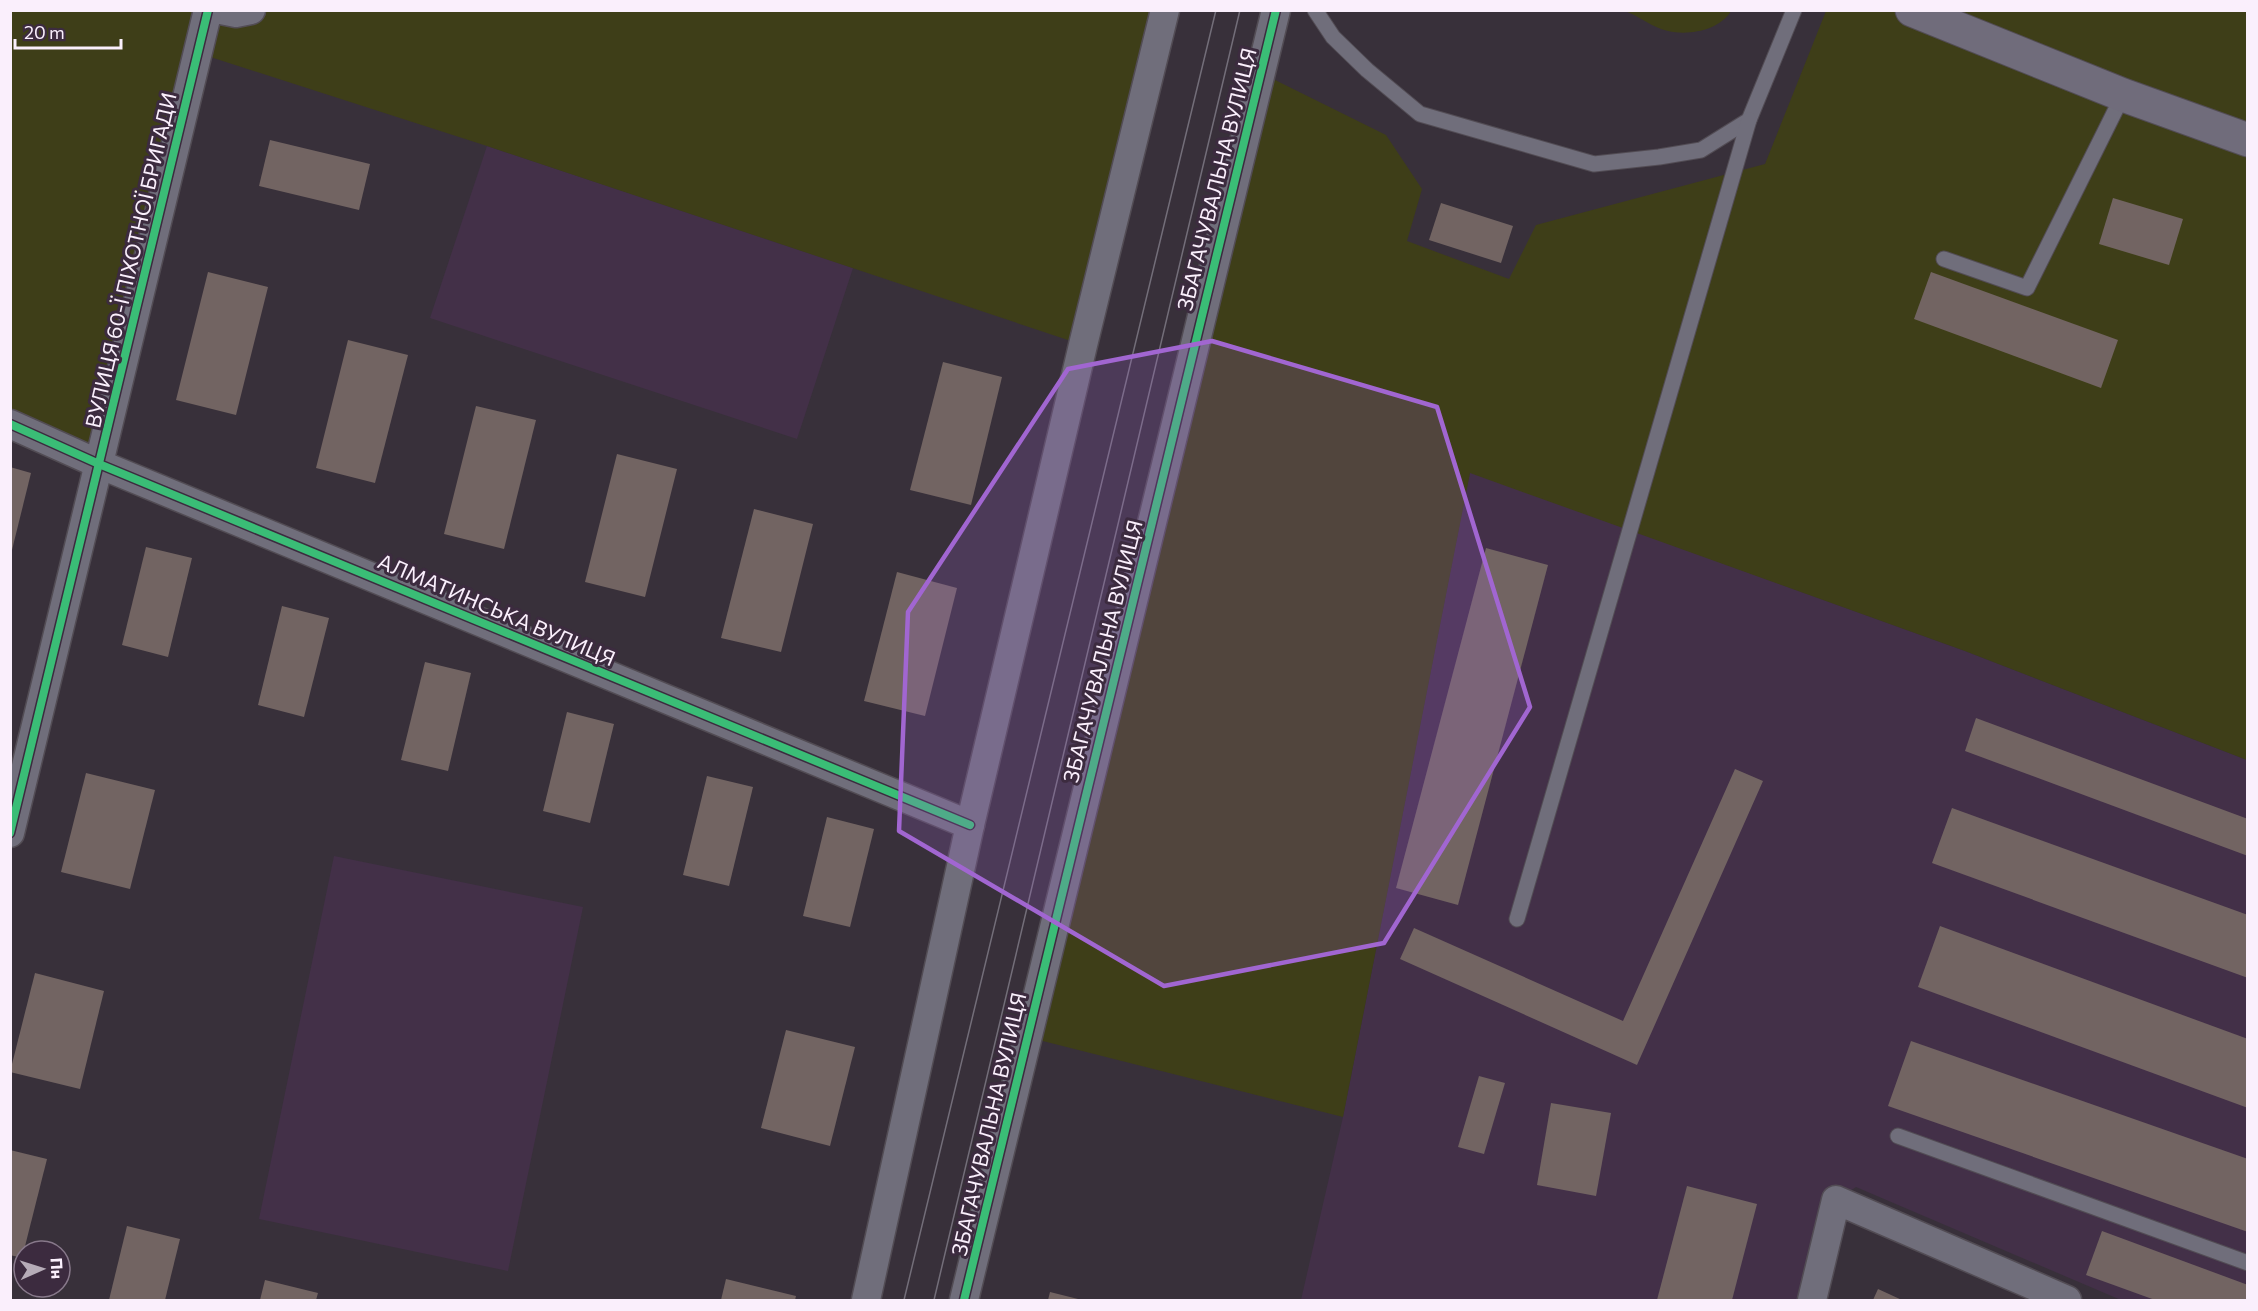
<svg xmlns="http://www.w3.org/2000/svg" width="2258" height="1311" font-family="Commissioner,sans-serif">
	<rect width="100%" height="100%" fill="#38303a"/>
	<!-- built -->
	<g fill="#433048">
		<polygon points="487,146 853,268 797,439 430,318"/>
		<polygon points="1470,472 1965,651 2247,760 2247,1300 2121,1300 1856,1187 1836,1200 1812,1300 1301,1300 1343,1117"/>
		<polygon points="334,856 583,907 508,1271 259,1219"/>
	</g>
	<!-- green -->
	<g fill="#3e3e18">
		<polygon points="11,11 1165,11 1083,345 487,146 198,53 99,464 11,424"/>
		<path d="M1625,11H1731C1720,30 1689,36 1668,31C1653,28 1639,16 1625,11Z"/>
		<polygon points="1826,11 2247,11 2247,760 1965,651 1470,473 1343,1117 1027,1037 1261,73 1386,135 1422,189 1407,241 1509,279 1536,225 1765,164"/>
	</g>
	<!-- building -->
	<g fill="#726462">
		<polygon points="270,140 370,164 359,210 259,186"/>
		<polygon points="2113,198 2183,219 2169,265 2099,244"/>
		<polygon points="1441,203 1513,226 1501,263 1429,240"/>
		<polygon points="208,272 268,287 236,415 176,400"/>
		<polygon points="1931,272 2118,340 2101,388 1914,319"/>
		<polygon points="348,340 408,355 375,483 316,468"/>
		<polygon points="943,362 1002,377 971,505 910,490"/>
		<polygon points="476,406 536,420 504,549 444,534"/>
		<polygon points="617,454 677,469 645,597 585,582"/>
		<polygon points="10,467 31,473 11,554 10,554"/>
		<polygon points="754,509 813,524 781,652 721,638"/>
		<polygon points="146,547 192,558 168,657 122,645"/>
		<polygon points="1486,548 1548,565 1458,905 1396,888"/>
		<polygon points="897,572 957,588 925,716 864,701"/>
		<polygon points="282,606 329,618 304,717 258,705"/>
		<polygon points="425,662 471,673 448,771 401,760"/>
		<polygon points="567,712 614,724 590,823 543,811"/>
		<polygon points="1976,718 2248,819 2248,856 1965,751"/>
		<polygon points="1735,769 1763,781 1637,1065 1400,959 1414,928 1623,1021"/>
		<polygon points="86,773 155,790 130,889 61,872"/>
		<polygon points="707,776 753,787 729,886 683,875"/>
		<polygon points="1952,808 2248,915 2248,978 1932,863"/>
		<polygon points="827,817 874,829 850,927 803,916"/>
		<polygon points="1940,926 2248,1039 2248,1108 1918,987"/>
		<polygon points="35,973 104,991 80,1089 10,1072"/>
		<polygon points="786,1030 855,1047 830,1146 761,1128"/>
		<polygon points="1911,1041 2248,1159 2248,1232 1888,1106"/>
		<polygon points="1479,1076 1505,1083 1484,1154 1458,1147"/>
		<polygon points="1551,1103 1611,1113 1596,1196 1537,1185"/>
		<polygon points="10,1150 47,1159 22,1258 10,1255"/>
		<polygon points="1687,1186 1757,1204 1732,1300 1657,1300"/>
		<polygon points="127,1226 180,1239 165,1300 109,1300"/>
		<polygon points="2102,1231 2248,1285 2248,1300 2155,1300 2086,1275"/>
		<polygon points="726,1279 796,1296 795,1300 721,1300"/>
		<polygon points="265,1280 318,1293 316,1300 260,1300"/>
		<polygon points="1878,1289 1902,1300 1873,1300"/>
		<polygon points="1050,1292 1082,1300 1048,1300"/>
	</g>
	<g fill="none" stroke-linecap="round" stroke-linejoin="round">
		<!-- lane casing -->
		<g stroke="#524c54" stroke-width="17">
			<g id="lane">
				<polyline points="1315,10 1333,37 1367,70 1420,114 1594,164 1659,157 1701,150 1749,120 1794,10"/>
				<polyline points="1944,259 2027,288 2123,95"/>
				<polyline points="1517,919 1749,120"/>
				<polyline points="1898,1136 2248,1263"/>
			</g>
		</g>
		<!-- street casing -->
		<g stroke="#524c54" stroke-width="31">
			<g id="street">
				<polyline points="221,10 236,13 251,10"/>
				<polyline points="10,424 99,464 970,825"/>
				<polyline points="10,833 208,10"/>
				<polyline points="866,1300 970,825 1083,345 1165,10"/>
				<polyline points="964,1300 1276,10"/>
				<polyline points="1812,1300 1836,1200 2067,1300"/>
			</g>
		</g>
		<!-- primary casing -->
		<g stroke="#524c54" stroke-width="35">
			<polyline id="primary" points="1912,10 2123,95 2248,140"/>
		</g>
		<!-- lane -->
		<use href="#lane" stroke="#706e7b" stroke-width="15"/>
		<!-- street -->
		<use href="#street" stroke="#706e7b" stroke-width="28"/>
		<!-- primary -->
		<use href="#primary" stroke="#706c7b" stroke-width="33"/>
		<!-- tram -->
		<g stroke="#736e79" stroke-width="1.5">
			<polyline points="904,1300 1216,10"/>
			<polyline points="934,1300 1240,10"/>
		</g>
		<!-- cycleway casing -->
		<g stroke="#3c2b3f" stroke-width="11">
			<g id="cycleway">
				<polyline points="10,424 99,464 970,825"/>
				<polyline points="10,833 208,10"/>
				<polyline points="964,1300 1276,10"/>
			</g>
		</g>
		<!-- cycleway -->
		<use href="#cycleway" stroke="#3abd76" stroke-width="8"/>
	</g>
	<!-- marked area -->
	<path fill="#a166d1" fill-opacity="0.2" stroke="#a166d1" stroke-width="4.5" stroke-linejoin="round" d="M1212,341L1437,407L1530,707L1384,943L1164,986L899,831L908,612L1068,369Z"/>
	<g text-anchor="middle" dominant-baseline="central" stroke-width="6" stroke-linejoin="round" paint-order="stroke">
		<!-- street labels -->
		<g font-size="21" fill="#faeffc" stroke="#3c2b3f">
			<text transform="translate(1216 179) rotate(-76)">ЗБАГАЧУВАЛЬНА ВУЛИЦЯ</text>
			<text transform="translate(130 260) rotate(-77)">ВУЛИЦЯ 60-Ї ПІХОТНОЇ БРИГАДИ</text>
			<text transform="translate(497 609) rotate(23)">АЛМАТИНСЬКА ВУЛИЦЯ</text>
			<text transform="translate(1102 651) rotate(-76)">ЗБАГАЧУВАЛЬНА ВУЛИЦЯ</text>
			<text transform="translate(988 1124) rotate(-77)">ЗБАГАЧУВАЛЬНА ВУЛИЦЯ</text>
		</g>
	</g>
	<!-- border -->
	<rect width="2258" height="1311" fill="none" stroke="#faeffc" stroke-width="24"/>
	<!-- north arrow -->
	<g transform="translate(42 1269) rotate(87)"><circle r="28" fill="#3c2b3f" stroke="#88798b" stroke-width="1.5"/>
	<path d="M0-4.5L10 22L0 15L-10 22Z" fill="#b6acb8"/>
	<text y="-9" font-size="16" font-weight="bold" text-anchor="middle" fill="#faeffc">Пн</text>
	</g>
	<!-- scale -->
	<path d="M15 39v9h106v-9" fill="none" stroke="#faeffc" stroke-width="3"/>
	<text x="24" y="39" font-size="18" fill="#faeffc" stroke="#3c2b3f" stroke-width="4.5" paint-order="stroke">20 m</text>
</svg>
